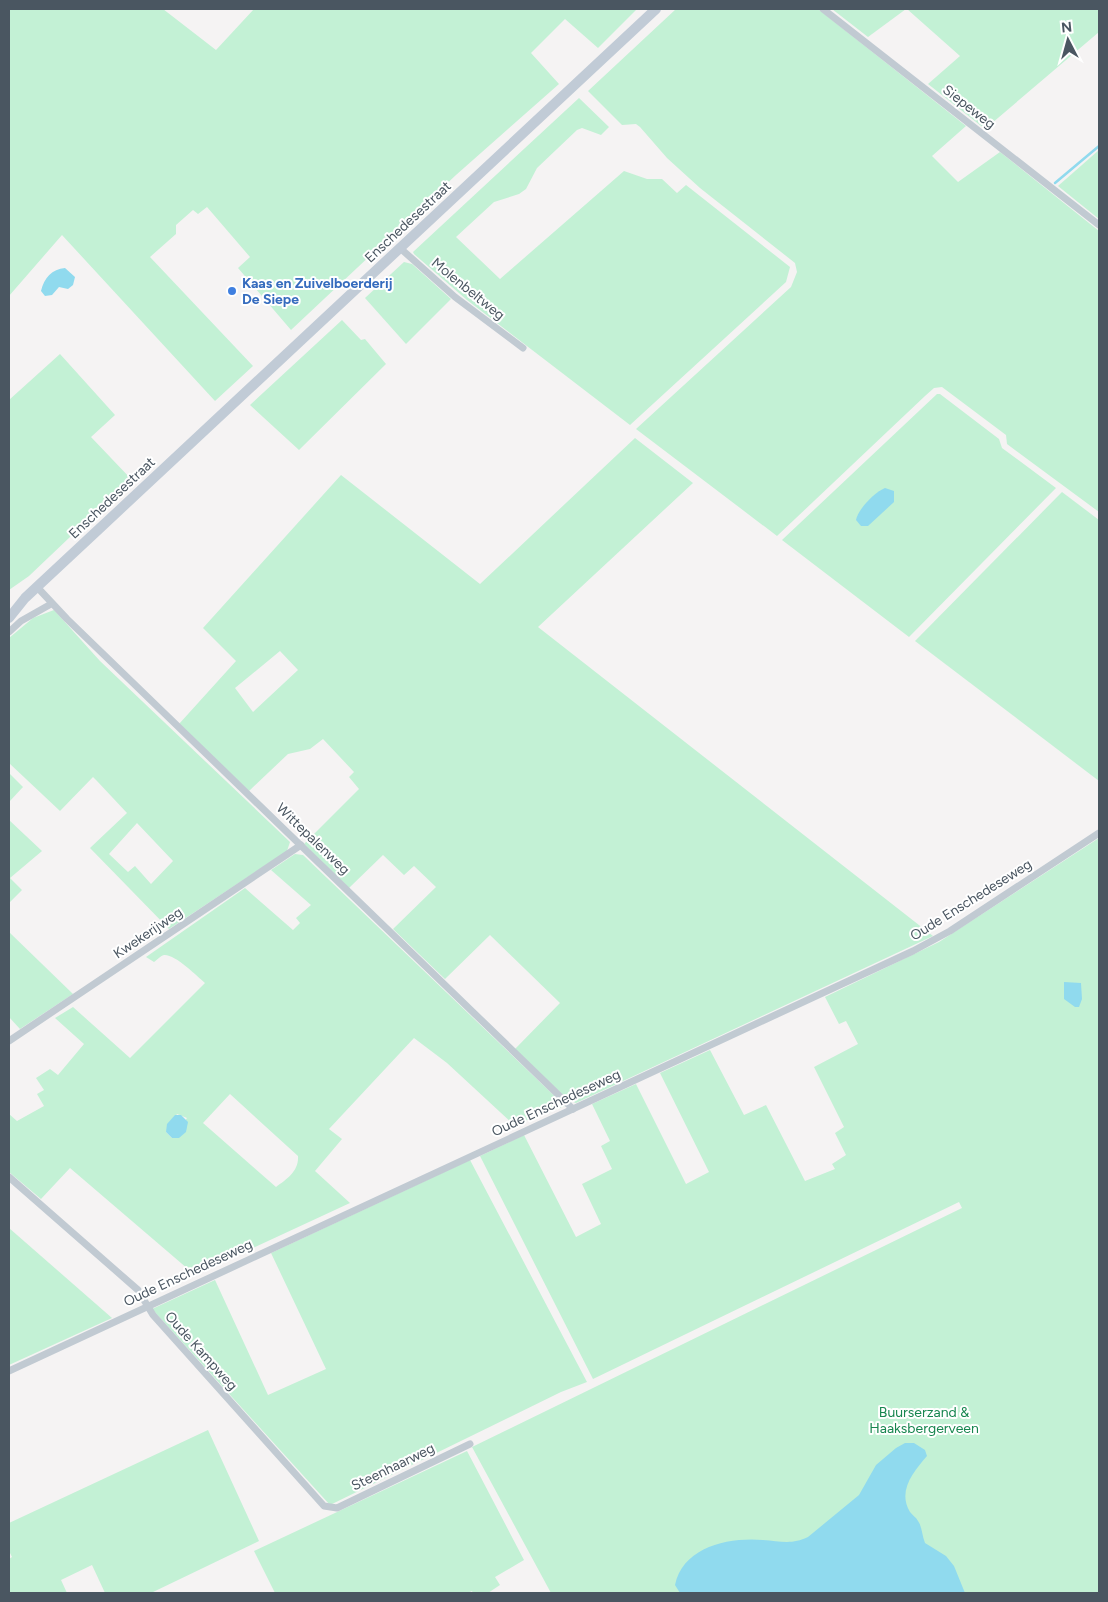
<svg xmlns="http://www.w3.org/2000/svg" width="1108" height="1602" font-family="Figtree,sans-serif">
	<rect width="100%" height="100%" fill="#f5f3f3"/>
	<!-- green -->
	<g fill="#c3f1d5" fill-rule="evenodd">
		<polygon points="9,9 163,9 216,50 254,9 637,9 598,48 565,19 531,53 559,84 456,175 291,330 238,268 250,257 207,207 198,214 193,210 176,225 176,234 150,257 253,366 215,401 62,235 9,296"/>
		<polygon points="676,9 818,9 966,126 932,156 958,182 1000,152 1099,231 1099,512 1007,444 1006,435 942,387 934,388 925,396 777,536 636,429 791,287 797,272 795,263 700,188 667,158 640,127 636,124 622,125 588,91"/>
		<polygon points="832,9 906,9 868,37"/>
		<polygon points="907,9 1099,9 1099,32 985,129 928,84 960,56"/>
		<polygon points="579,98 609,127 601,135 582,128 577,130 537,168 526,189 519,194 494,202 456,237 500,279 624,171 647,179 662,179 677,193 686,185 790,267 786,282 630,425 467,300 414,254 413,252"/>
		<polygon points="1099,150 1099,219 1058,186"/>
		<polygon points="404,262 412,264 451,299 406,344 365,298"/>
		<polygon points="342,320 361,340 365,339 386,364 299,450 250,405"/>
		<polygon points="60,354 115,415 91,437 131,479 29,576 9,590 9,400"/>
		<polygon points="937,394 940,394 999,439 1002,448 1056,488 909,637 782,540"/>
		<path d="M635,438L693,483L538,627L933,936L576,1103L568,1100L515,1049L560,1003L490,935L445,979L393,929L436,887L414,866L404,875L383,855L349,888L304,844L359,789L349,777L354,772L323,739L310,749L288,754L249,791L179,724L236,661L203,628L341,475L480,584ZM280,651L298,670L253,712L235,688Z"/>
		<polygon points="1062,492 1099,520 1099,781 915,641"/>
		<path d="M54,610L100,661L290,842L287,851L169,929L90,848L127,813L97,781L93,777L60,811L9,763V638L33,618ZM137,823L173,861L151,884L135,866L128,872L109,854Z"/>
		<polygon points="9,773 23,787 9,802"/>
		<polygon points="9,820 42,851 10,878 22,890 9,903"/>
		<polygon points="1099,838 1099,1593 551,1593 472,1447 962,1208 959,1202 593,1379 480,1156 524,1135 576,1237 601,1224 582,1184 612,1169 601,1146 610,1141 592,1104 636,1084 686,1184 709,1172 660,1073 710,1050 744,1115 766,1105 805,1181 835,1169 832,1164 846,1155 835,1133 844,1127 814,1067 858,1044 846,1021 839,1024 825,997 939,942"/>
		<path d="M295,854L303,855L565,1106L514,1125L447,1063L414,1038L329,1129L342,1139L315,1171L350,1203L195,1275L70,1168L41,1199L9,1172V1114L17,1121L44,1106L37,1094L44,1090L36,1078L50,1069L58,1075L84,1044L55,1018L73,1007L130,1058L205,983C197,976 175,954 164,955C160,956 157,960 154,962L146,957L245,888L293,930L300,923L296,918L311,905L271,870ZM230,1094L298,1156C299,1171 287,1179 276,1187L203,1123ZM177,1114L187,1118L172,1138L166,1132Z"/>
		<polygon points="9,932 73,994 20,1029 9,1017"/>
		<polygon points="470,1160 587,1382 561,1392 330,1505 152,1309 215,1280 268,1395 326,1369 271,1253"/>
		<polygon points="9,1228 112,1318 9,1365"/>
		<polygon points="208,1430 259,1541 151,1593 105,1593 92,1565 61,1580 67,1593 9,1593 9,1559 12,1557 9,1551 9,1523"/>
		<polygon points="467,1451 524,1560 495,1577 500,1585 488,1593 473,1593 472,1591 467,1593 275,1593 254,1551"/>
	</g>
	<!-- water -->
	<g fill="#90daee">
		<path d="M65,268L75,277L73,285L68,289L59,287L52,295L45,296L41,291C44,278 52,269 65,268Z"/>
		<path d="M885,488L894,491V502L868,526H861L856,520C858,509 875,492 885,488Z"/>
		<polygon points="1064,982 1081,983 1082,999 1079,1007 1075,1007 1064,999"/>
		<polygon points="175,1115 181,1115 188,1122 186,1132 179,1138 172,1138 166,1132 167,1124"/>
		<path d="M905,1443H914L925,1450L927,1456C914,1471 897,1491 910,1512C912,1515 916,1517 918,1521C922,1526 922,1536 925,1543L946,1556L954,1566L965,1593H680L675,1585C683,1547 728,1537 763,1540C780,1541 792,1545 808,1537L859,1495L876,1465L896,1448Z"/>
	</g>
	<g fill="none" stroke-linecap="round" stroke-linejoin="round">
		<!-- stream -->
		<polyline stroke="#90daee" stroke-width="2.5" points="1055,183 1099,146"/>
		<!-- street -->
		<g stroke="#c1cad2" stroke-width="7">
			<polyline points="823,9 1099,225"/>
			<polyline points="400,248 455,297 523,348"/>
			<polyline points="37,587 67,619 573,1109"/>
			<polyline points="9,632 21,621 51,604"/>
			<polyline points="9,1041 301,845"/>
			<polyline points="9,1177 138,1290 153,1315 324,1506 337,1508 470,1444"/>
			<polyline points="9,1371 913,951 950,931 1099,833"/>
		</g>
		<!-- secondary -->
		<polyline stroke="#c1cbd6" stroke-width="10" points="9,618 25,598 99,529 656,9"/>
	</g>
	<!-- markers -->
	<circle fill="#3f7fe0" stroke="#fff" stroke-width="2" cx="232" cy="291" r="5"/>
	<g text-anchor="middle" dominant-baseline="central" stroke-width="4" stroke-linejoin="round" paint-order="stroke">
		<!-- street labels -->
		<g font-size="14" fill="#4a5661" stroke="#fff">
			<text transform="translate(969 107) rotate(38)">Siepeweg</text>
			<text transform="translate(408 222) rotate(-43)">Enschedesestraat</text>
			<text transform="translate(468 289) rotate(39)">Molenbeltweg</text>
			<text transform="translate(112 498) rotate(-43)">Enschedesestraat</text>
			<text transform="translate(313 839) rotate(44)">Wittepalenweg</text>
			<text transform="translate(971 900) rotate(-32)">Oude Enschedeseweg</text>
			<text transform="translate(148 933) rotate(-34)">Kwekerijweg</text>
			<text transform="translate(556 1103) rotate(-25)">Oude Enschedeseweg</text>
			<text transform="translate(188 1273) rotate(-25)">Oude Enschedeseweg</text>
			<text transform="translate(201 1351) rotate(48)">Oude Kampweg</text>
			<text transform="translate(393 1467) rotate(-26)">Steenhaarweg</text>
		</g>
		<!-- shop labels -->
		<g font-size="14" font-weight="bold" fill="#366cbe" stroke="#fff" text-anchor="start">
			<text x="242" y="283">Kaas en Zuivelboerderij<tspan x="242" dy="16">De Siepe</tspan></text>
		</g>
		<!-- park labels -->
		<g font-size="14" fill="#17864f" stroke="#fff">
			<text x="924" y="1412">Buurserzand &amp;<tspan x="924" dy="16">Haaksbergerveen</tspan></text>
		</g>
	</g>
	<!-- border -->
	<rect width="1108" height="1602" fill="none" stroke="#4a5661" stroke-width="20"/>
	<!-- north arrow -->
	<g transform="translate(1068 40) rotate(354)" stroke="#ffffff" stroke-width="4" paint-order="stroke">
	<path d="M0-4L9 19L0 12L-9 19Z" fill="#4a5661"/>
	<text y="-8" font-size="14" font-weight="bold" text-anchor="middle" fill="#4a5661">N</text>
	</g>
</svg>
